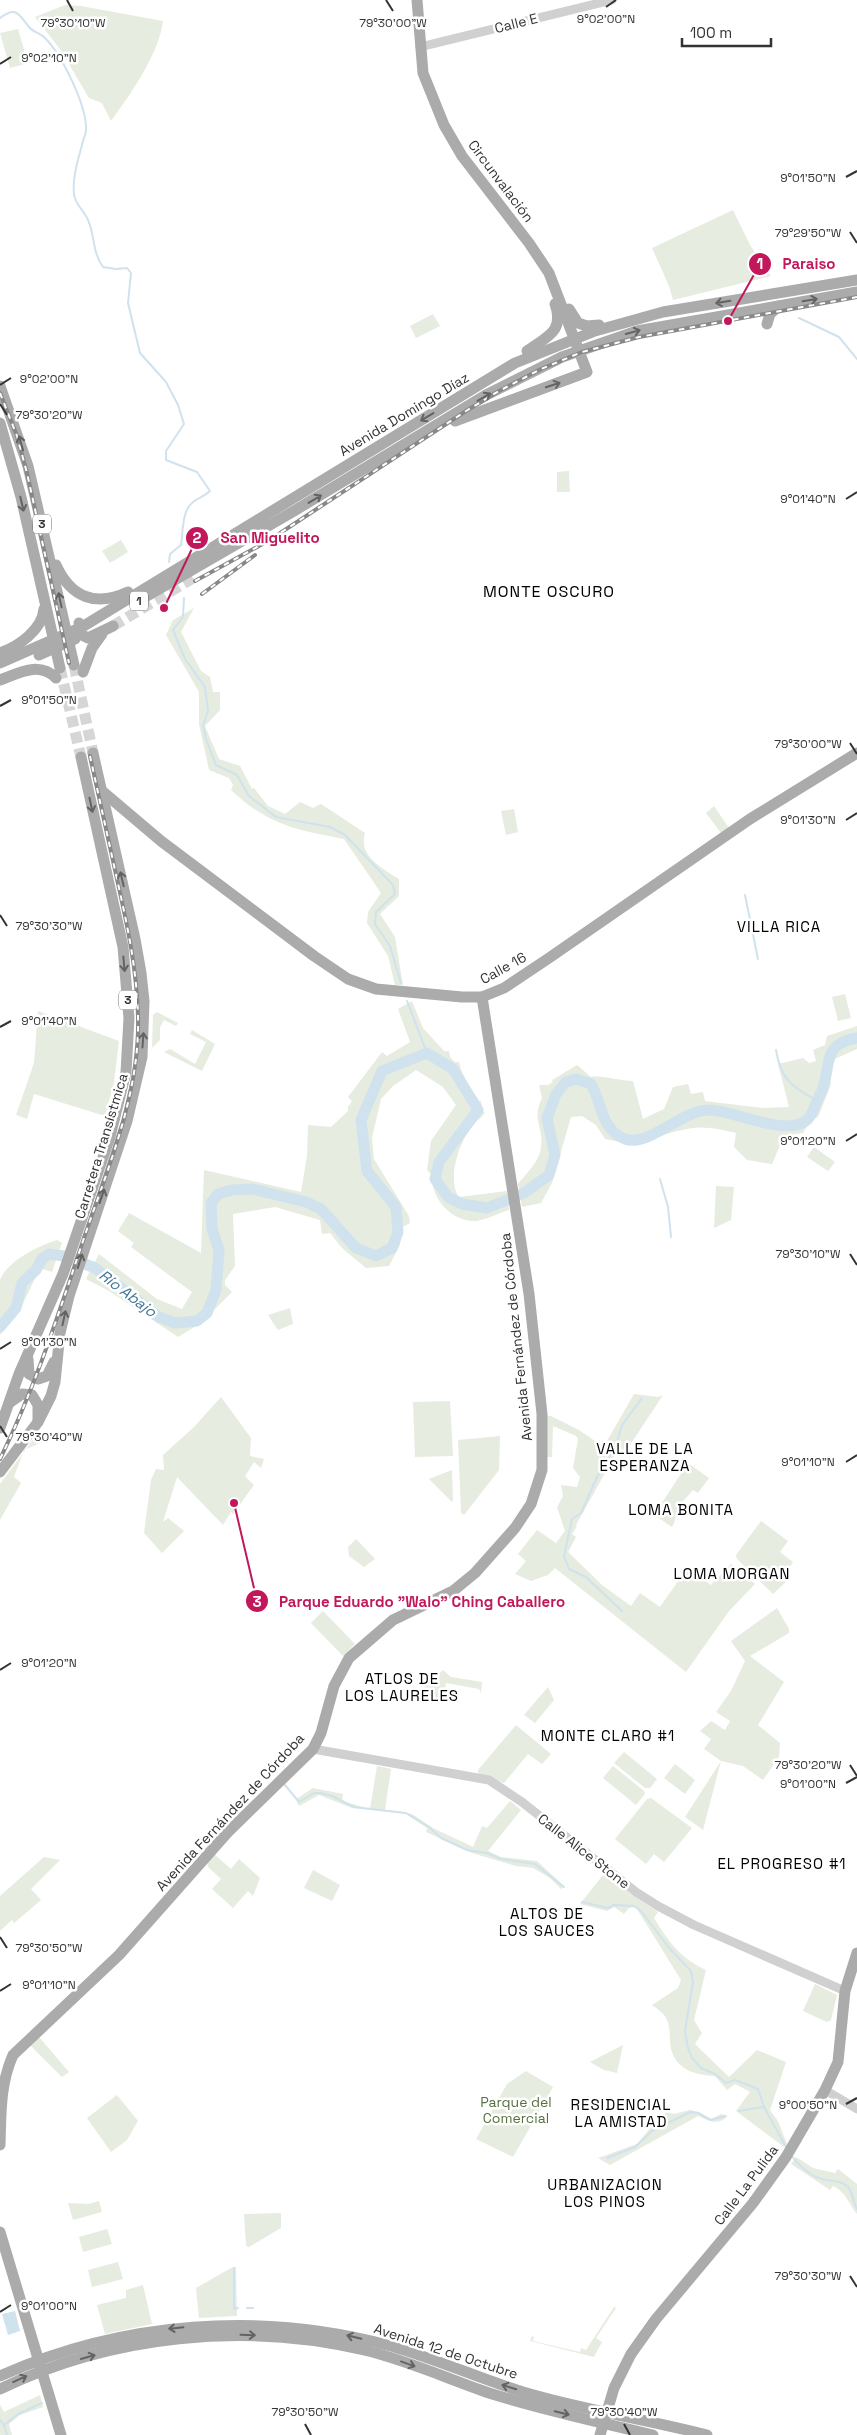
<svg xmlns="http://www.w3.org/2000/svg" width="857" height="2435" font-family="'Space Grotesk',sans-serif">
	<rect width="100%" height="100%" fill="#fff"/>
	<!-- green -->
	<g fill="#e6ecdf">
		<path d="M65,5L81,6L163,21C159,54 130,95 111,121L102,103L89,98L60,49L35,17Z"/>
		<polygon points="18,29 28,63 10,68 0,33"/>
		<polygon points="733,210 750,245 771,276 673,300 669,286 652,248"/>
		<polygon points="433,314 440,326 416,338 410,326"/>
		<polygon points="569,471 570,492 557,492 557,472"/>
		<polygon points="121,540 128,552 110,563 102,551"/>
		<path d="M194,608L181,632L201,671L210,677L213,692H220V710L205,726L219,759L240,766L252,789L254,788L268,806L285,814L300,802L313,808L321,804L365,833C358,856 382,868 399,879V896L380,914L395,937L403,985H395L388,956L367,923L368,912L381,893L344,839C296,830 268,825 231,790L233,785L229,778L209,770L199,724V692L166,635L173,620Z"/>
		<polygon points="714,806 729,828 721,833 706,813"/>
		<polygon points="514,809 518,832 506,835 501,811"/>
		<polygon points="845,994 851,1018 838,1021 832,997"/>
		<path d="M412,1001L423,1028L444,1051H449L450,1057L455,1062H459C462,1077 471,1088 479,1101H481L483,1112H485C482,1118 478,1119 474,1124C460,1139 446,1179 459,1197L507,1191L509,1210C499,1213 486,1220 476,1221C452,1222 430,1198 432,1175L427,1170L431,1141L456,1105L443,1087L416,1070L393,1086L381,1099L372,1138L374,1159L409,1216L410,1223L401,1228L400,1245L389,1266L366,1268L342,1248L330,1233L322,1234L320,1220L275,1207L233,1214L235,1266L225,1280V1285L232,1292L201,1323L178,1337L109,1291L86,1279L99,1254L157,1299L182,1309L192,1292L131,1247L134,1243L118,1231L129,1213L201,1253L204,1170L301,1192L307,1156L308,1125L331,1127L348,1111V1107L352,1101L348,1097L382,1052L387,1056L410,1042L398,1009Z"/>
		<polygon points="38,1011 119,1041 114,1082 105,1116 34,1094 27,1119 16,1115 34,1063"/>
		<polygon points="157,1012 178,1023 176,1026 164,1020 160,1027 160,1040 152,1048 153,1015"/>
		<path d="M857,1026V1049L830,1061L828,1071L831,1084L818,1117L810,1121L803,1133L784,1136L772,1164L747,1160L734,1147L736,1133C723,1130 707,1126 693,1128C658,1133 642,1148 605,1139L596,1125L582,1116L571,1117L552,1183L541,1203L522,1207L518,1184C526,1174 540,1161 541,1147C544,1127 531,1119 542,1098L539,1085H548L553,1082L552,1080L577,1065L591,1077C602,1075 620,1081 633,1081L643,1119L664,1109L673,1087L688,1084L691,1094L703,1092L705,1101L762,1108L789,1107L778,1064L803,1058L809,1063L816,1061L813,1050L825,1045L827,1036Z"/>
		<polygon points="192,1030 215,1044 202,1071 164,1052 170,1049 195,1064 206,1042 190,1034"/>
		<polygon points="814,1147 835,1162 828,1171 807,1157"/>
		<polygon points="716,1186 734,1187 731,1220 714,1228"/>
		<path d="M57,1240L62,1243L52,1272L40,1268L19,1312L0,1335C0,1323 0,1289 0,1280C7,1261 40,1245 57,1240Z"/>
		<polygon points="290,1308 293,1324 278,1330 268,1315"/>
		<polygon points="634,1394 658,1397 663,1395 626,1451 607,1441"/>
		<polygon points="221,1397 251,1438 250,1456 264,1459 261,1468 254,1462 245,1476 254,1485 233,1514 231,1512 223,1525 177,1477 163,1522 168,1518 184,1531 162,1553 144,1533 151,1480 156,1469 164,1470 163,1455 194,1427"/>
		<polygon points="450,1401 453,1456 415,1457 413,1402"/>
		<polygon points="547,1416 551,1416 579,1430 615,1455 576,1525 577,1526 572,1534 576,1537 568,1552 602,1585 631,1606 640,1593 660,1607 688,1567 711,1585 731,1564 755,1584 729,1611 686,1672 555,1568 548,1575 531,1581 515,1574 526,1561 518,1554 537,1530 556,1543 565,1531 557,1507 563,1496 561,1485 577,1487 580,1477 573,1468 578,1439 576,1436 553,1426 552,1457 547,1457"/>
		<polygon points="40,1432 47,1440 24,1450 14,1477 21,1483 0,1520 0,1484 38,1433"/>
		<polygon points="500,1436 499,1470 464,1515 461,1513 458,1440"/>
		<path d="M688,1463L709,1478L698,1493L693,1490C688,1496 680,1503 677,1511C675,1517 676,1521 672,1527L654,1515Z"/>
		<polygon points="452,1470 453,1501 452,1502 429,1479"/>
		<polygon points="761,1521 788,1541 780,1552 793,1562 785,1574 790,1578 773,1594 737,1559 736,1555"/>
		<polygon points="356,1539 375,1559 364,1567 349,1556 348,1547"/>
		<polygon points="777,1608 789,1629 789,1633 750,1656 784,1682 758,1725 780,1743 779,1757 763,1780 743,1766 721,1761 703,1830 685,1817 721,1761 704,1749 711,1739 700,1731 711,1721 725,1730 730,1721 716,1712 731,1691 745,1661 731,1641"/>
		<polygon points="323,1611 355,1644 343,1656 311,1623"/>
		<polygon points="443,1670 451,1677 482,1682 481,1693 479,1689 446,1683 443,1701 414,1696"/>
		<polygon points="548,1687 554,1700 535,1723 524,1715"/>
		<polygon points="516,1725 551,1754 542,1764 528,1754 504,1783 478,1773 478,1770"/>
		<polygon points="624,1752 657,1779 650,1788 645,1788 614,1763"/>
		<polygon points="675,1764 695,1780 685,1794 664,1778"/>
		<polygon points="377,1766 391,1769 385,1810 412,1814 433,1828 473,1847 482,1826 487,1828 510,1801 521,1810 488,1851 501,1857 537,1861 564,1886 561,1889 550,1878 533,1868 516,1866 472,1853 426,1832 427,1828 406,1814 352,1808 319,1795 299,1806 296,1799 313,1788 343,1794 342,1801 370,1809"/>
		<polygon points="613,1766 644,1791 645,1794 636,1805 603,1778"/>
		<polygon points="651,1798 692,1828 664,1862 654,1854 646,1864 615,1839 647,1799"/>
		<polygon points="214,1854 231,1869 239,1859 260,1878 253,1896 248,1891 233,1908 212,1889 221,1879 208,1867 207,1862"/>
		<polygon points="44,1857 60,1860 31,1889 41,1900 14,1923 12,1920 0,1931 0,1896"/>
		<polygon points="313,1870 340,1885 332,1901 304,1888"/>
		<path d="M603,1875L658,1912L654,1918C668,1941 681,1959 706,1970L694,2020L702,2033L695,2044L729,2077L757,2050L786,2062L770,2110L778,2121L787,2144L784,2147L736,2111L750,2092L735,2084L727,2090L715,2076C695,2075 677,2070 671,2049C669,2038 671,2027 666,2018C664,2013 656,2008 652,2005L678,1988L681,1980L637,1909L634,1907L629,1908L624,1914L614,1907L607,1911L580,1904Z"/>
		<polygon points="815,1984 837,1995 831,2020 827,2022 803,2011"/>
		<polygon points="39,2037 69,2072 62,2077 30,2045"/>
		<polygon points="623,2045 617,2073 604,2070 590,2062"/>
		<polygon points="526,2071 553,2087 513,2157 476,2139 507,2084"/>
		<polygon points="117,2095 138,2121 127,2140 111,2152 87,2118"/>
		<path d="M690,2110L699,2112L711,2119L721,2114L728,2116C718,2126 708,2121 698,2116L610,2165L598,2158L637,2144L652,2126L664,2122L665,2112L674,2114Z"/>
		<path d="M796,2157L813,2168L835,2173L838,2169L857,2184V2214C848,2203 847,2193 833,2186L830,2190L791,2164Z"/>
		<polygon points="99,2201 102,2212 73,2220 68,2203 88,2204"/>
		<polygon points="281,2213 281,2228 249,2247 246,2246 244,2214"/>
		<polygon points="107,2229 112,2244 83,2252 79,2237"/>
		<polygon points="118,2262 123,2279 92,2287 88,2270"/>
		<polygon points="233,2267 236,2267 237,2316 199,2318 196,2288"/>
		<polygon points="143,2285 152,2324 105,2334 97,2305 126,2298 126,2290"/>
		<polygon points="614,2307 616,2308 596,2338 602,2342 594,2357 530,2341 532,2336 534,2337 533,2341 580,2352 581,2348 586,2350"/>
		<polygon points="40,2395 43,2407 20,2415 9,2424 12,2435 0,2435 0,2405 4,2412"/>
	</g>
	<!-- water -->
	<polygon fill="#cfe2ee" points="15,2311 20,2331 8,2335 2,2314"/>
	<g fill="none" stroke-linecap="round" stroke-linejoin="round">
		<!-- stream -->
		<g stroke="#cfe2ee" stroke-width="2">
			<path d="M0,18C17,5 19,15 29,27C33,32 40,33 45,38C62,55 87,106 86,130C86,134 84,138 83,141C79,157 72,177 74,194C75,205 84,210 88,220C95,235 92,252 103,267L116,269L127,268L131,273L128,303L140,353L166,382L178,405L184,424L166,451V460L197,472L210,491C204,497 199,497 193,502C182,510 183,532 181,545L170,554L169,562"/>
			<polyline points="799,318 839,337 857,359"/>
			<polyline points="184,598 183,617 173,630 185,659 205,687 208,711 203,725 206,739 216,765 237,775 249,796 276,817 330,827 345,835 393,885 395,894 376,912 375,924 390,946 401,983"/>
			<polyline points="745,895 758,959"/>
			<polyline points="407,1001 427,1053"/>
			<path d="M776,1050C781,1081 792,1086 817,1101"/>
			<polyline points="660,1179 668,1207 671,1237"/>
			<polyline points="616,1446 622,1425 642,1398"/>
			<polyline points="612,1452 597,1477 581,1513 572,1519 564,1556 569,1569 586,1577 622,1611"/>
			<polyline points="285,1785 299,1802 314,1793 320,1793 332,1796 354,1807 406,1813 429,1827 441,1838 467,1850 487,1853 501,1859 535,1864 564,1887"/>
			<polyline points="582,1902 608,1908 614,1905 634,1906 641,1911 670,1949 691,1971 693,1982 685,2031 688,2048 692,2058 701,2068 715,2074 726,2083 735,2080 758,2089 764,2107 786,2147"/>
			<polyline points="739,2111 763,2107"/>
			<path d="M791,2155C800,2167 811,2177 826,2180C834,2181 842,2181 848,2187C853,2193 853,2202 857,2209"/>
			<polyline points="607,2158 635,2147 652,2131 690,2112 698,2113 711,2120 725,2116"/>
			<polyline points="234,2268 234,2309 238,2308"/>
			<polyline points="247,2308 253,2308"/>
			<polyline points="0,2420 4,2425 7,2435"/>
			<polyline points="4,2425 18,2414 42,2403"/>
		</g>
		<!-- river -->
		<path stroke="#cfe2ee" stroke-width="11" d="M0,1327L16,1308L22,1283L36,1270L42,1259L49,1254L64,1256L95,1268L159,1317L175,1323L197,1321L207,1313L216,1290L219,1250L212,1229L211,1203L218,1194L232,1190L253,1189L306,1202L321,1209L356,1248L376,1256L392,1248L398,1232L396,1207L367,1171L361,1120L382,1071L427,1053L453,1069L478,1110L439,1162L435,1179L448,1197L462,1204L487,1208L524,1193L549,1175L555,1155L547,1118L556,1094L566,1082L576,1079L591,1084C602,1103 601,1130 625,1139C648,1148 682,1110 709,1110C731,1109 788,1139 808,1119C811,1116 813,1110 815,1106C817,1100 821,1094 823,1088C831,1062 823,1044 857,1038"/>
		<!-- major-tunnel -->
		<g stroke="#d6d6d6" stroke-width="11" stroke-dasharray="11 5.5" stroke-linecap="butt">
			<polyline points="113,626 193,578"/>
			<polyline points="74,665 93,753"/>
			<polyline points="60,668 81,757"/>
		</g>
		<!-- minor -->
		<g stroke="#d0d0d0" stroke-width="9">
			<polyline points="420,47 612,0"/>
			<polyline points="313,1749 489,1780 522,1802 636,1892 658,1906 694,1925 845,1991"/>
			<polyline points="825,2090 857,2109"/>
		</g>
		<!-- major -->
		<g stroke="#ababab" stroke-width="11">
			<polyline points="417,0 423,73 444,125 462,156 529,243 549,273 587,372 455,421"/>
			<polyline points="569,309 578,323 587,326 599,325"/>
			<polyline points="767,324 770,314 779,306"/>
			<path d="M527,351C546,337 565,332 555,304"/>
			<polyline points="0,386 28,466 74,665"/>
			<polyline points="0,423 21,497 60,668"/>
			<path d="M56,565C71,598 96,607 128,592"/>
			<polyline points="140,600 294,511 486,395 562,357 637,331 857,292"/>
			<polyline points="79,623 80,634 88,638 113,626"/>
			<path d="M0,653C19,646 42,630 44,609"/>
			<polyline points="39,655 75,639"/>
			<polyline points="0,663 82,627 515,363 595,331 663,312 857,280"/>
			<polyline points="83,672 92,648 102,634"/>
			<path d="M0,680C19,673 39,661 56,678"/>
			<polyline points="102,791 161,841 314,956 348,979 376,989 462,997 482,997 504,988 549,958 750,819 857,753"/>
			<polyline points="28,1359 29,1374 38,1379 47,1376 54,1362"/>
			<polyline points="9,1403 22,1394 32,1395 38,1405 38,1421"/>
			<polyline points="0,1428 19,1374 63,1274 110,1137 126,1072 129,1018 123,947 81,757"/>
			<polyline points="0,1472 38,1422 51,1396 55,1382 60,1333 69,1296 127,1121 142,1057 144,1001 141,973 135,939 93,753"/>
			<path d="M0,2145C1,2113 0,2084 13,2055L119,1955L227,1833L313,1749L321,1733L334,1686L349,1658L393,1620L453,1591L475,1573L515,1528L531,1504L542,1470V1414L529,1294L482,997"/>
			<polyline points="0,2232 61,2435"/>
			<path d="M0,2376C123,2321 261,2311 391,2346C436,2359 478,2378 523,2392C583,2410 646,2419 707,2435"/>
			<path d="M0,2389C112,2335 244,2322 364,2350C407,2360 448,2379 489,2393C543,2410 599,2422 653,2435"/>
			<polyline points="600,2435 614,2388 631,2354 656,2319 753,2203 786,2157 825,2090 838,2062 845,1991 857,1953"/>
		</g>
		<!-- rail casing -->
		<g stroke="#888" stroke-width="4">
			<g id="rail">
				<polyline points="0,393 17,436 27,473 69,663"/>
				<polyline points="195,581 268,541 466,411 499,391 541,369 582,352 639,337 857,297"/>
				<polyline points="202,594 255,555"/>
				<path d="M0,1459C36,1386 60,1309 86,1232C110,1163 140,1091 138,1017C137,969 127,924 117,879C108,838 99,797 90,756"/>
			</g>
		</g>
		<!-- rail -->
		<use href="#rail" stroke="#fff" stroke-width="2" stroke-dasharray="5.5" stroke-linecap="butt"/>
	</g>
	<!-- one-way arrows -->
	<defs><path id="oneway-shaft" d="M-6 0H5M1.5-3L5.5 0L1.5 3" fill="none" stroke-width="1.6" stroke-linecap="round" stroke-linejoin="round" transform="scale(1.25)"/></defs>
	<g stroke="#636363">
		<use href="#oneway-shaft" transform="translate(810 300) rotate(-10)"/>
		<use href="#oneway-shaft" transform="translate(723 302) rotate(170)"/>
		<use href="#oneway-shaft" transform="translate(633 332) rotate(-15)"/>
		<use href="#oneway-shaft" transform="translate(553 385) rotate(-18)"/>
		<use href="#oneway-shaft" transform="translate(484 397) rotate(-30)"/>
		<use href="#oneway-shaft" transform="translate(427 417) rotate(149)"/>
		<use href="#oneway-shaft" transform="translate(21 443) rotate(-106)"/>
		<use href="#oneway-shaft" transform="translate(315 499) rotate(-31)"/>
		<use href="#oneway-shaft" transform="translate(22 504) rotate(77)"/>
		<use href="#oneway-shaft" transform="translate(60 600) rotate(-102)"/>
		<use href="#oneway-shaft" transform="translate(91 805) rotate(78)"/>
		<use href="#oneway-shaft" transform="translate(122 879) rotate(-103)"/>
		<use href="#oneway-shaft" transform="translate(124 964) rotate(85)"/>
		<use href="#oneway-shaft" transform="translate(143 1040) rotate(-86)"/>
		<use href="#oneway-shaft" transform="translate(102 1196) rotate(-71)"/>
		<use href="#oneway-shaft" transform="translate(80 1261) rotate(-72)"/>
		<use href="#oneway-shaft" transform="translate(64 1318) rotate(-78)"/>
		<use href="#oneway-shaft" transform="translate(176 2328) rotate(174)"/>
		<use href="#oneway-shaft" transform="translate(248 2335) rotate(2)"/>
		<use href="#oneway-shaft" transform="translate(354 2337) rotate(-167)"/>
		<use href="#oneway-shaft" transform="translate(88 2357) rotate(-16)"/>
		<use href="#oneway-shaft" transform="translate(408 2364) rotate(20)"/>
		<use href="#oneway-shaft" transform="translate(20 2379) rotate(-24)"/>
		<use href="#oneway-shaft" transform="translate(509 2387) rotate(-163)"/>
		<use href="#oneway-shaft" transform="translate(562 2413) rotate(14)"/>
	</g>
	<!-- ticks -->
	<path fill="none" stroke="#333" stroke-width="2" d="M67,0L73,11M386,0L393,11M606,7L616,0M0,64L11,57M846,177L857,171M850,232L857,243M0,385L11,378M0,404L7,415M846,499L857,492M0,706L11,700M850,743L857,754M846,820L857,813M0,915L7,926M0,1027L11,1021M846,1141L857,1134M850,1254L857,1265M0,1349L11,1342M0,1426L7,1437M846,1462L857,1455M0,1670L11,1663M850,1765L857,1776M846,1783L857,1777M0,1937L7,1948M0,1991L11,1984M846,2104L857,2098M850,2276L857,2287M0,2312L11,2305M305,2424L311,2435M624,2424L630,2435"/>
	<g text-anchor="middle" dominant-baseline="central" stroke-width="5" stroke-linejoin="round" paint-order="stroke">
		<!-- shield labels -->
		<g fill="#fff" stroke="#707070" stroke-width="1">
			<rect x="33" y="514.5" width="18" height="19" rx="4"/>
			<rect x="130" y="591.5" width="18" height="19" rx="4"/>
			<rect x="119" y="990.5" width="18" height="19" rx="4"/>
		</g>
		<g font-size="12" font-weight="bold" fill="#333">
			<text x="42" y="524">3</text>
			<text x="139" y="601">1</text>
			<text x="128" y="1000">3</text>
		</g>
		<!-- street labels -->
		<g font-size="14" fill="#333" stroke="#fff">
			<text transform="translate(516 23) rotate(-14)">Calle E</text>
			<text transform="translate(501 181) rotate(53)">Circunvalación</text>
			<text transform="translate(404 414) rotate(-31)">Avenida Domingo Díaz</text>
			<text transform="translate(503 968) rotate(-29)">Calle 16</text>
			<text transform="translate(101 1146) rotate(-73)">Carretera Transístmica</text>
			<text transform="translate(516 1337) rotate(-96)">Avenida Fernández de Córdoba</text>
			<text transform="translate(230 1812) rotate(-47)">Avenida Fernández de Córdoba</text>
			<text transform="translate(584 1851) rotate(38)">Calle Alice Stone</text>
			<text transform="translate(746 2185) rotate(-53)">Calle La Pulida</text>
			<text transform="translate(446 2351) rotate(18)">Avenida 12 de Octubre</text>
		</g>
		<!-- park labels -->
		<g font-size="14" fill="#56703f" stroke="#fff">
			<text x="516" y="2102">Parque del<tspan x="516" dy="16">Comercial</tspan></text>
		</g>
		<!-- neighbourhood labels -->
		<g font-size="15" letter-spacing="1" fill="#000" stroke="#fff">
			<text x="779" y="926">VILLA RICA</text>
			<text x="645" y="1448">VALLE DE LA<tspan x="645" dy="17">ESPERANZA</tspan></text>
			<text x="681" y="1509">LOMA BONITA</text>
			<text x="732" y="1573">LOMA MORGAN</text>
			<text x="402" y="1678">ATLOS DE<tspan x="402" dy="17">LOS LAURELES</tspan></text>
			<text x="608" y="1735">MONTE CLARO #1</text>
			<text x="782" y="1863">EL PROGRESO #1</text>
			<text x="547" y="1913">ALTOS DE<tspan x="547" dy="17">LOS SAUCES</tspan></text>
			<text x="621" y="2104">RESIDENCIAL<tspan x="621" dy="17">LA AMISTAD</tspan></text>
			<text x="605" y="2184">URBANIZACION<tspan x="605" dy="17">LOS PINOS</tspan></text>
		</g>
		<!-- water labels -->
		<g font-size="15" font-style="italic" fill="#3f7597" stroke="#fff">
			<text transform="translate(128 1293) rotate(37)">Río Abajo</text>
		</g>
		<!-- quarter labels -->
		<g font-size="16" letter-spacing="1" fill="#000" stroke="#fff">
			<text x="549" y="591">MONTE OSCURO</text>
		</g>
	</g>
	<g font-size="12" text-anchor="middle" fill="#333" stroke="#fff" stroke-width="5" stroke-linejoin="round" paint-order="stroke">
		<text x="606" y="23">9°02'00"N</text>
		<text x="73" y="27">79°30'10"W</text>
		<text x="393" y="27">79°30'00"W</text>
		<text x="49" y="62">9°02'10"N</text>
		<text x="808" y="182">9°01'50"N</text>
		<text x="808" y="237">79°29'50"W</text>
		<text x="49" y="383">9°02'00"N</text>
		<text x="49" y="419">79°30'20"W</text>
		<text x="808" y="503">9°01'40"N</text>
		<text x="49" y="704">9°01'50"N</text>
		<text x="808" y="748">79°30'00"W</text>
		<text x="808" y="824">9°01'30"N</text>
		<text x="49" y="930">79°30'30"W</text>
		<text x="49" y="1025">9°01'40"N</text>
		<text x="808" y="1145">9°01'20"N</text>
		<text x="808" y="1258">79°30'10"W</text>
		<text x="49" y="1346">9°01'30"N</text>
		<text x="49" y="1441">79°30'40"W</text>
		<text x="808" y="1466">9°01'10"N</text>
		<text x="49" y="1667">9°01'20"N</text>
		<text x="808" y="1769">79°30'20"W</text>
		<text x="808" y="1788">9°01'00"N</text>
		<text x="49" y="1952">79°30'50"W</text>
		<text x="49" y="1989">9°01'10"N</text>
		<text x="808" y="2109">9°00'50"N</text>
		<text x="808" y="2280">79°30'30"W</text>
		<text x="49" y="2310">9°01'00"N</text>
		<text x="305" y="2416">79°30'50"W</text>
		<text x="624" y="2416">79°30'40"W</text>
	</g>
	<!-- callouts -->
	<path fill="none" stroke="#c2185b" stroke-width="2" d="M728 321L760 264M164 608L197 538M234 1503L257 1601"/>
	<g fill="#c2185b" stroke="#fff" stroke-width="2">
		<circle cx="728" cy="321" r="5"/>
		<circle cx="164" cy="608" r="5"/>
		<circle cx="234" cy="1503" r="5"/>
		<circle cx="760" cy="264" r="12"/>
		<circle cx="197" cy="538" r="12"/>
		<circle cx="257" cy="1601" r="12"/>
	</g>
	<g font-size="15" text-anchor="middle" font-weight="bold" fill="#fff">
		<text x="760" y="269">1</text>
		<text x="197" y="543">2</text>
		<text x="257" y="1607">3</text>
	</g>
	<g font-size="15" text-anchor="middle" font-weight="bold" fill="#c2185b" stroke="#fff" stroke-width="5" stroke-linejoin="round" paint-order="stroke">
		<text x="809" y="269">Paraiso</text>
		<text x="270" y="543">San Miguelito</text>
		<text x="422" y="1607">Parque Eduardo "Walo" Ching Caballero</text>
	</g>
	<!-- scale -->
	<path d="M682 38v8h89v-8" fill="none" stroke="#333333" stroke-width="2.5"/>
	<text x="690" y="38" font-size="15" fill="#333333" stroke="#ffffff" stroke-width="4" paint-order="stroke">100 m</text>
</svg>
